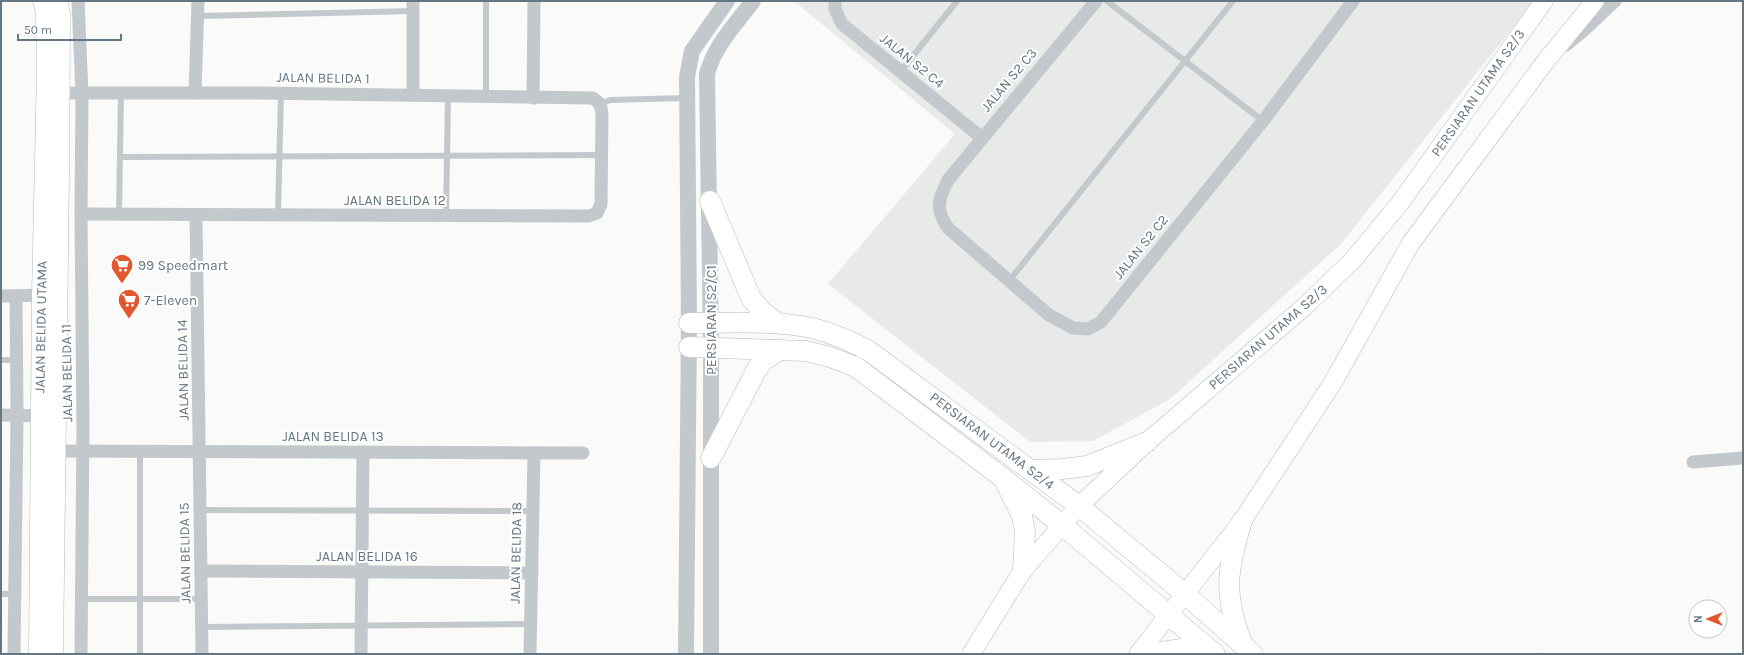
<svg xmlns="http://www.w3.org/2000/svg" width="1744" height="655" font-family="Karla,sans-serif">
	<rect width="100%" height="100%" fill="#fafaf8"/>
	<!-- built -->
	<polygon fill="#e8e9e9" points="794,1 1534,1 1341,244 1170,399 1093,441 1030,442 828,284 955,134"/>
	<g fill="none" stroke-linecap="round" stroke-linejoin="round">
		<!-- secondary casing -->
		<g stroke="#b3babf" stroke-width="19">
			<g id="secondary">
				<polyline points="38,654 41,296 46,69 45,12 42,1"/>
				<polyline points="54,654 60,173 61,14 58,1"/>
				<polyline points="971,654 1023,570 1079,506 1147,442 1304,307 1352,261 1400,203 1544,1"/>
				<polyline points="1138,654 1242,521 1332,384 1411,243 1545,62 1595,1"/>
			</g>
		</g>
		<!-- primary casing -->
		<g stroke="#b5babe" stroke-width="21">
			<g id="primary">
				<polyline points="710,201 751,298 762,311 777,323"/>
				<path d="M689,323C730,323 772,320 812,328C832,333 851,341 869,351L1079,506L1185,594L1253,654"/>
				<polyline points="689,347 806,351 830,357 856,367 1003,478 1062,525 1215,654"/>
				<polyline points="711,458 757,369 764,360 780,350"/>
				<polyline points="1031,470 1062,469 1087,466 1147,442"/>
				<polyline points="1006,484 1022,516 1025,531 1023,570"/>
				<path d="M1242,521C1227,571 1223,593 1242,643"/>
				<polyline points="1148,654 1182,649 1213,652"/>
			</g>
		</g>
		<!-- path -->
		<polyline stroke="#bbbfc2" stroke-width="2.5" stroke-dasharray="2 2" stroke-linecap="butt" points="1543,654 1544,654"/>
		<!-- service -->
		<g stroke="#c3c8cc" stroke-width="6">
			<polyline points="1107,1 1263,121"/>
			<polyline points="197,16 413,11"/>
			<polyline points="900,72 957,1"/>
			<polyline points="486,97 486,1"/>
			<polyline points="600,104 610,100 686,98"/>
			<polyline points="120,157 602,155"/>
			<polyline points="119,215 121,92"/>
			<polyline points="278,215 281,93"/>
			<polyline points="446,216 448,96"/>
			<polyline points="1009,281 1233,1"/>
			<polyline points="1,360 17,360"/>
			<polyline points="140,451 140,654"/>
			<polyline points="201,510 533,511"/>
			<polyline points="1,594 14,594"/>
			<polyline points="81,599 202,599"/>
			<polyline points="202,627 531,624"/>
		</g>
		<!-- minor -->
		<g stroke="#c3c8cc" stroke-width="13">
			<polyline points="78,1 82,93 81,214 83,424 81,654"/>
			<polyline points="413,1 413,95"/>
			<polyline points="835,1 835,9 842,24 982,138"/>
			<path d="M1096,1L948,180C938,200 935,209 948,228L1049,315L1073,328L1088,329L1101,322L1263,121L1353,1"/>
			<polyline points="1566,45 1582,32 1615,1"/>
			<polyline points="52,93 260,93 593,98 600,104 602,113 601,204 597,213 589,216 81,214"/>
			<polyline points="195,93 198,1"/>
			<polyline points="533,98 534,1"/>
			<polyline points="196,216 202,654"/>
			<polyline points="1,296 49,295"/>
			<polyline points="1,415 40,416"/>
			<polyline points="49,451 583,453"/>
			<polyline points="1693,462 1743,458"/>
			<polyline points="201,571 532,573"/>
			<polyline points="14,654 17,416 16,296"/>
			<polyline points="361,654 363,452"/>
			<polyline points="530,654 534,453"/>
		</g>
		<!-- tertiary -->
		<g stroke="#c3c8cc" stroke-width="16">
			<polyline points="686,654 689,323 687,77 692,51 727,1"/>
			<path d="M711,654V347L707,74C714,46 736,24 753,1"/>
		</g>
		<!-- secondary -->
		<use href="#secondary" stroke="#fff" stroke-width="18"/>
		<!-- primary -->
		<use href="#primary" stroke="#fff" stroke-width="20"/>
	</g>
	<!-- icons -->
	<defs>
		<g id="supermarket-pin" transform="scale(1.15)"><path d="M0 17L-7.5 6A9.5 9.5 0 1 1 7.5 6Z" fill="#e4572e" stroke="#fff"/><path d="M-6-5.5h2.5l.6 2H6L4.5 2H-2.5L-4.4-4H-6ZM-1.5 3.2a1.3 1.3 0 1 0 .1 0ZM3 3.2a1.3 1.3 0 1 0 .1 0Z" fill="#fff"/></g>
	</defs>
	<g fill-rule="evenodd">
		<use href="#supermarket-pin" x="122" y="265"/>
		<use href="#supermarket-pin" x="129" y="300"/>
	</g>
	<g text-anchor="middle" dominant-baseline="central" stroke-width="4" stroke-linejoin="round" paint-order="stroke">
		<!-- street labels -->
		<g font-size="14" fill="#657683" stroke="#fff">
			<text transform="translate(912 61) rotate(39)">JALAN S2 C4</text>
			<text transform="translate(323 78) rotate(1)">JALAN BELIDA 1</text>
			<text transform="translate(1009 80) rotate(-50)">JALAN S2 C3</text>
			<text transform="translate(1478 93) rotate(-55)">PERSIARAN UTAMA S2/3</text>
			<text x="395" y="200">JALAN BELIDA 12</text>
			<text transform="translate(1141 247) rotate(-51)">JALAN S2 C2</text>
			<text transform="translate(711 320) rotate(-90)">PERSIARAN S2/C1</text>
			<text transform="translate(41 327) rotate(-89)">JALAN BELIDA UTAMA</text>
			<text transform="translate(1268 337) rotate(-41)">PERSIARAN UTAMA S2/3</text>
			<text transform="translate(183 370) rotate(-91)">JALAN BELIDA 14</text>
			<text transform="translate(67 373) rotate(-91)">JALAN BELIDA 11</text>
			<text x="333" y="436">JALAN BELIDA 13</text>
			<text transform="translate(992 441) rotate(37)">PERSIARAN UTAMA S2/4</text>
			<text transform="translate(185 553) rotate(-91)">JALAN BELIDA 15</text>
			<text transform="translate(516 553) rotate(-89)">JALAN BELIDA 18</text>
			<text x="367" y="556">JALAN BELIDA 16</text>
		</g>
		<!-- poi labels -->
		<g font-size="14" fill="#657683" stroke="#fff" text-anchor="start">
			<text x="138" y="265">99 Speedmart</text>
			<text x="144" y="300">7-Eleven</text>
		</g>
	</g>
	<!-- border -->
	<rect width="1744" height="655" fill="none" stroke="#657683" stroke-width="4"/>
	<!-- north arrow -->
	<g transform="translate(1708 619) rotate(270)"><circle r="19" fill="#ffffff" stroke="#c1c8cd"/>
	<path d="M0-3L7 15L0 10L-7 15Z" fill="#e4572e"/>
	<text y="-6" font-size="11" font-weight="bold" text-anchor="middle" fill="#657683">N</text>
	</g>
	<!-- scale -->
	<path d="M18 34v6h103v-6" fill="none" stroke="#657683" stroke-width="2"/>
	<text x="24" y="34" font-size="12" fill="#657683" stroke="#ffffff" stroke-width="3" paint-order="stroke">50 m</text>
</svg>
